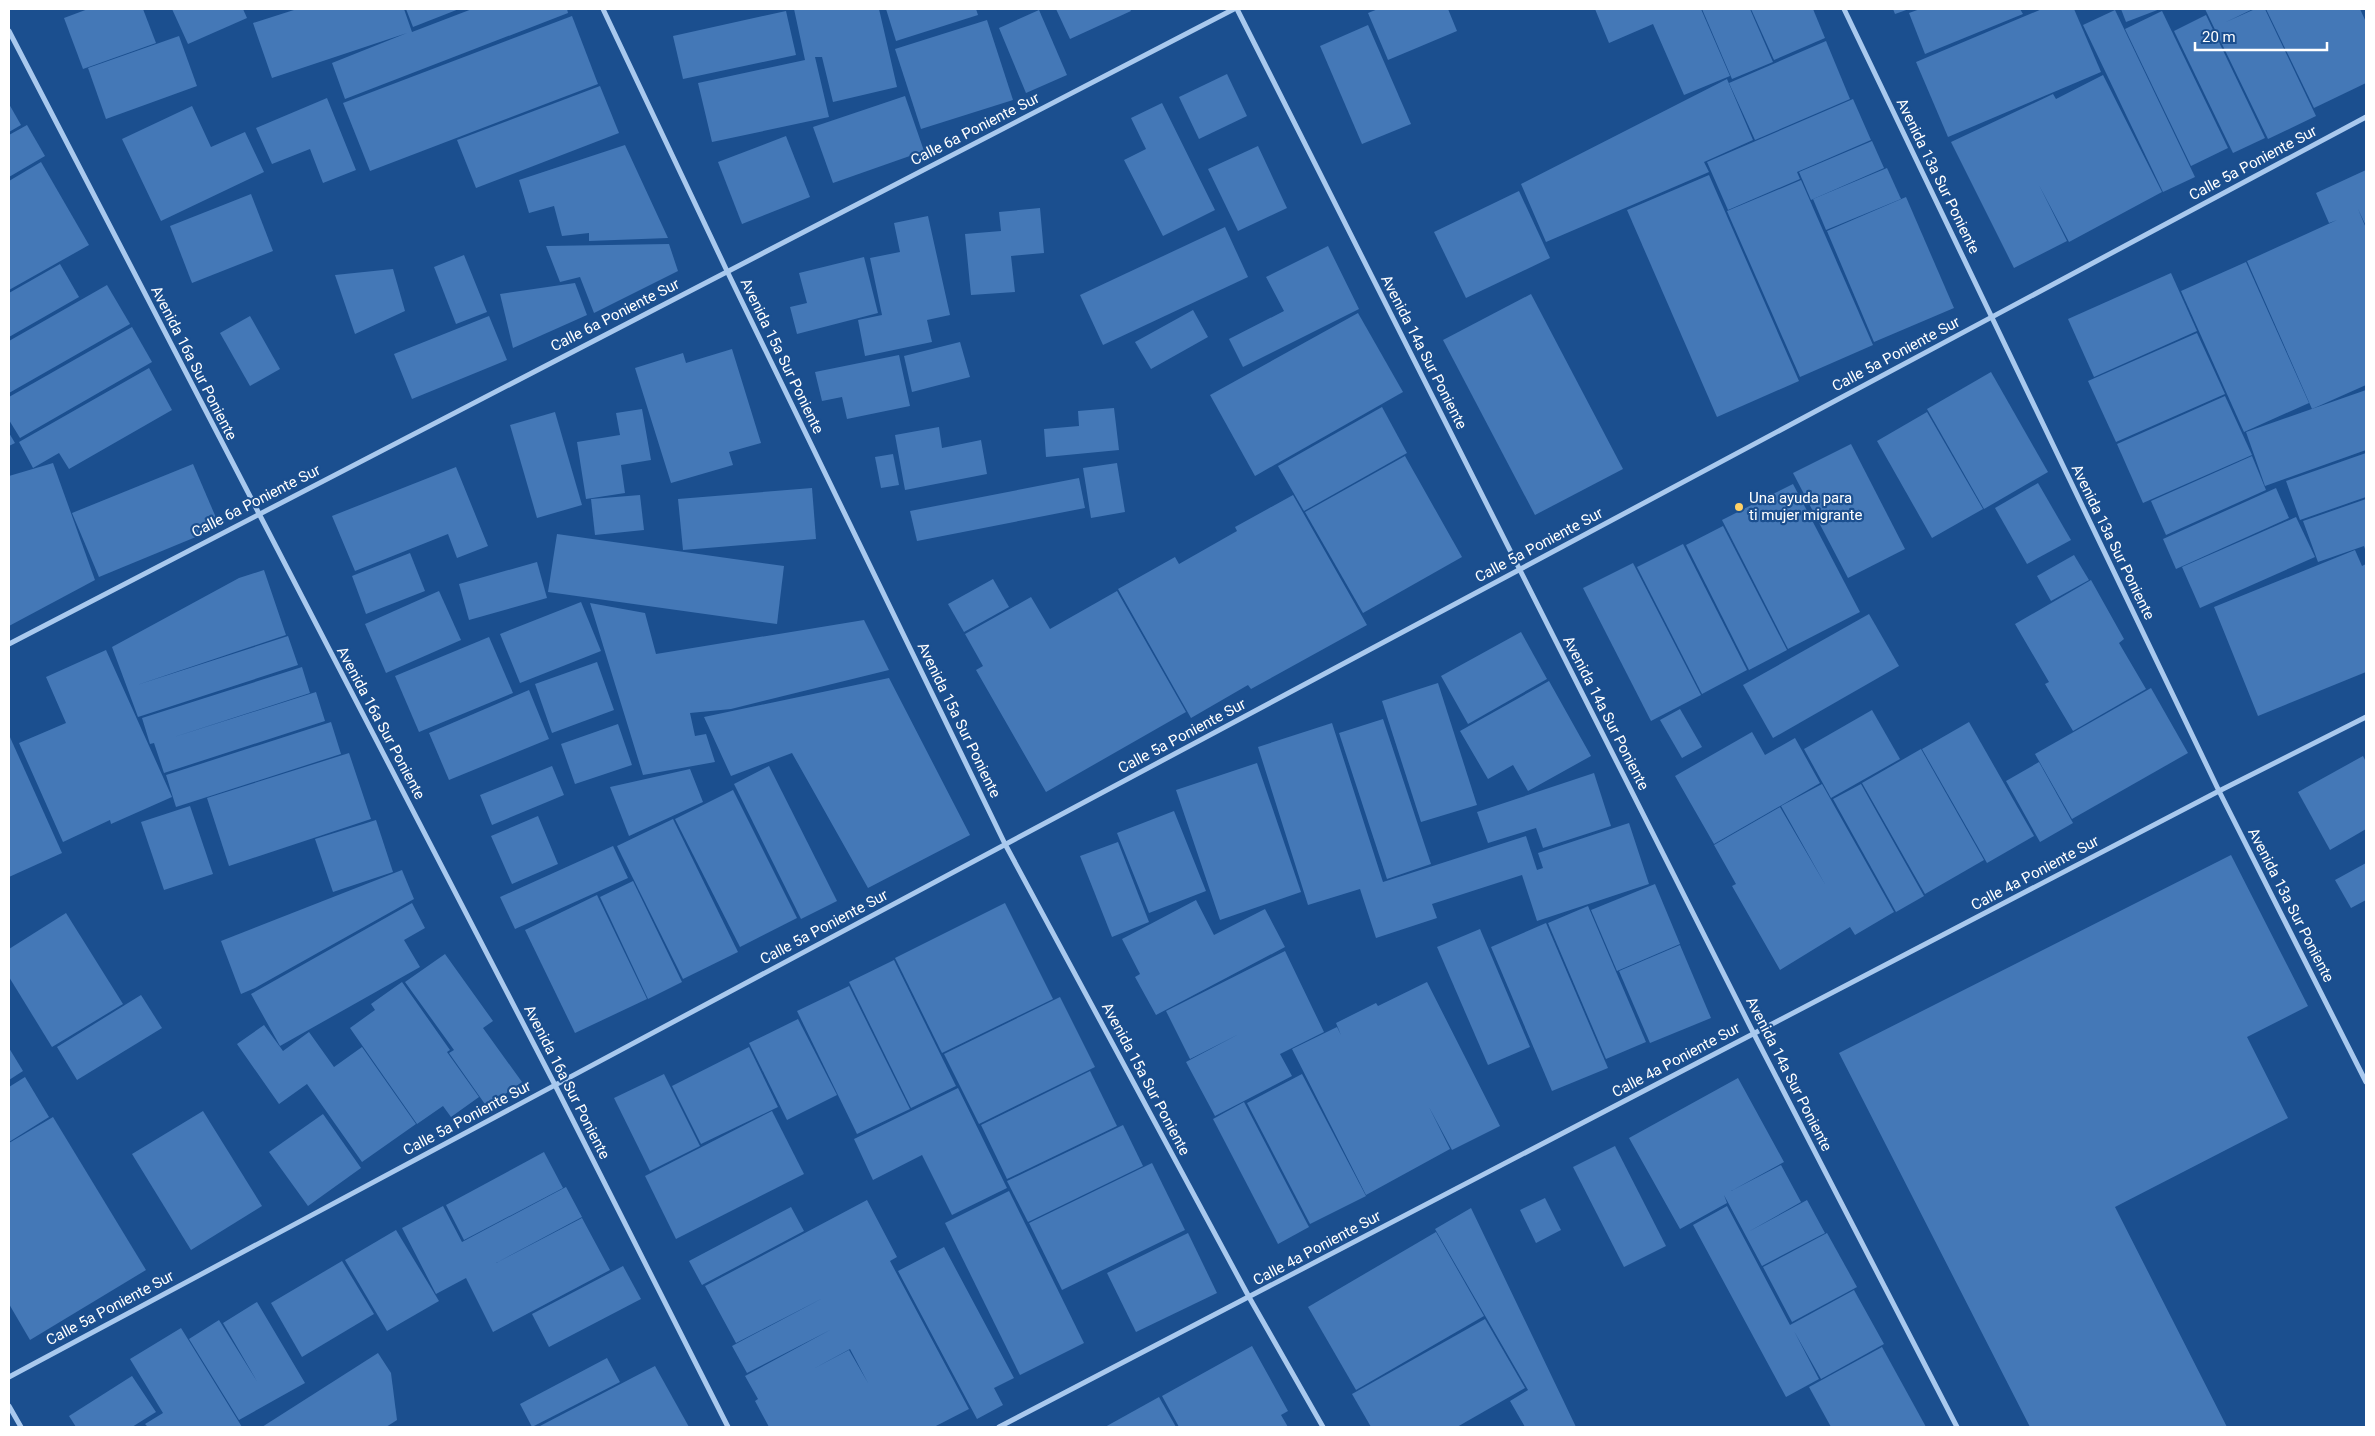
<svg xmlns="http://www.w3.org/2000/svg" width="2375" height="1436" font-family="Roboto,sans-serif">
	<rect width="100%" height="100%" fill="#1b4f8f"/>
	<!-- building -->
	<g fill="#4478b7" fill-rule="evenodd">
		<polygon points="88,9 143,9 156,43 83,69 64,18"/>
		<polygon points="172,9 243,9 247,18 188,44"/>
		<polygon points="297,9 404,9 412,32 472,9 567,9 568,13 345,99 332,63 407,33 272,78 253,23"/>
		<polygon points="406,9 459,9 413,27"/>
		<polygon points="794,9 879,9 897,87 833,102 822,57 815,57 829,117 712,142 698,83 805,60"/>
		<polygon points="886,9 976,9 978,15 896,41"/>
		<polygon points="1056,9 1130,9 1131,11 1070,39"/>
		<polygon points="1378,9 1448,9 1457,31 1388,60 1368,13"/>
		<polygon points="1595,9 1701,9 1730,76 1684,95 1653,24 1609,43"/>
		<polygon points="1702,9 1750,9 1773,62 1732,79"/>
		<polygon points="1751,9 1813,9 1825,38 1774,60"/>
		<polygon points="1893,9 1909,9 1895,14"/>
		<polygon points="1920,9 2020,9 2023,14 1925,54 1909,13"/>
		<polygon points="2042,9 2074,9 2101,72 1948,137 1916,62"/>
		<polygon points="2121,9 2160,9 2126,22"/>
		<polygon points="2205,9 2253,9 2226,22 2255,9 2265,9 2316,116 2268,139"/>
		<polygon points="2266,9 2360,9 2366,22 2366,83 2314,108"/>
		<polygon points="1039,10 1067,75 1026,93 999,28"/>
		<polygon points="2115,10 2195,177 2163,192 2083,25"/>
		<polygon points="786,11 796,55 683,79 673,36"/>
		<polygon points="2162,11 2228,148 2191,166 2125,29"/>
		<polygon points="2206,15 2265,138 2233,153 2174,31"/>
		<polygon points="572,16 598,84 370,171 343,103"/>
		<polygon points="987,20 1013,100 921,129 895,49"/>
		<polygon points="1368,25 1411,124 1362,144 1320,46"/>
		<polygon points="179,36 197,86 106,119 88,68"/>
		<polygon points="1826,41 1850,99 1755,140 1729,83"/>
		<polygon points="1227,74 1247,116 1199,139 1179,97"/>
		<polygon points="2103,75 2162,192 2069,242 2039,185 2067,241 2014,268 1951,142 2053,94 2056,99"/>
		<polygon points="1727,79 1753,140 1704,162 1709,172 1546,242 1521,184"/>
		<polygon points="600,86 619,133 476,188 457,140"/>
		<polygon points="905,96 924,151 833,183 813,127"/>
		<polygon points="327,98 356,170 323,183 310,149 272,164 256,128"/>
		<polygon points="1853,99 1871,140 1797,172 1800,179 1728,210 1707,162"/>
		<polygon points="1162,103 1215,210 1163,236 1124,160 1146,149 1131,118"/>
		<polygon points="9,104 21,125 9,132"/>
		<polygon points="192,106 211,147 245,132 264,172 161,221 122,139"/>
		<polygon points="27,125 45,156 9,177 9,135"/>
		<polygon points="786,136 810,197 742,224 718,162"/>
		<polygon points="1872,141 1884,168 1811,200 1799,172"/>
		<polygon points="625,145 668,238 589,241 589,233 562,236 554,206 529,213 519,180"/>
		<polygon points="1258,146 1287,208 1238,231 1208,169"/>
		<polygon points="41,162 89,245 9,290 9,181"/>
		<polygon points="1887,168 1901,199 1826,230 1813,199"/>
		<polygon points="2366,170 2366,226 2358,209 2366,228 2366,385 2312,409 2247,261 2337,220 2329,223 2316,193"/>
		<polygon points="1709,175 1799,381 1717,417 1627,210"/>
		<polygon points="1801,180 1873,345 1800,377 1727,211"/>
		<polygon points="1519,191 1550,258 1466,298 1434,232"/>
		<polygon points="251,194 273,251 192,283 170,226"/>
		<polygon points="1906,197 1954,308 1874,342 1827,231"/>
		<polygon points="1040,208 1044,253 1011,256 1015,292 971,295 965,234 1001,231 999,212"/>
		<polygon points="928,216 950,315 927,320 932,342 865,356 858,320 882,315 870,258 900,252 894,223"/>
		<polygon points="1225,227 1248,277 1103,345 1080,295"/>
		<polygon points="669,244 678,271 594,313 580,277 560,282 546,246"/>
		<polygon points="1328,246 1359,309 1243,367 1229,339 1284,311 1266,277"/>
		<polygon points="464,255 487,312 456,324 434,267"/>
		<polygon points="864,257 878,313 797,334 790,307 807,303 799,273"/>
		<polygon points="2246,262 2309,403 2244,432 2181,291"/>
		<polygon points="60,264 79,297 9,337 9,293"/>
		<polygon points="393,269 405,311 355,334 335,275"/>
		<polygon points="2171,273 2197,331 2094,377 2068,319"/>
		<polygon points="575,283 587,315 513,348 500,294"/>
		<polygon points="107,285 130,324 9,393 9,341"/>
		<polygon points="1531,294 1623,469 1535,515 1443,340"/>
		<polygon points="1193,310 1208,337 1151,369 1135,342"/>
		<polygon points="1358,313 1403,392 1255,476 1210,395"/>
		<polygon points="250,316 280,369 250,386 220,333"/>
		<polygon points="489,316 507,360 412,399 394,354"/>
		<polygon points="132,327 152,362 20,438 9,420 9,397"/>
		<polygon points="2197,333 2225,394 2116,442 2088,381"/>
		<polygon points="960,342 970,377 912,392 904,356"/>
		<polygon points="732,349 761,443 729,452 733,465 671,483 635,368 683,353 686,363"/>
		<polygon points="899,355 910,406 847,419 842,397 822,401 815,372"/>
		<polygon points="149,368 172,410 69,469 59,453 33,468 19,442"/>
		<polygon points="1991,372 2048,472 1984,509 1927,409"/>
		<polygon points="2366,390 2366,450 2265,486 2246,432"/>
		<polygon points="2225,396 2252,455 2143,503 2117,444"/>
		<polygon points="1382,407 1407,453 1304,511 1278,466"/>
		<polygon points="1114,408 1119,450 1046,457 1044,429 1079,426 1078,411"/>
		<polygon points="642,409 651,460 621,465 625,493 586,499 577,442 620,435 616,413"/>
		<polygon points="555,412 582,505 537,518 510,425"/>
		<polygon points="1927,412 1983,509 1932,538 1877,441"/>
		<polygon points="939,427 942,448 981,440 987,474 905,490 895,435"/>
		<polygon points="9,433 15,443 9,446"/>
		<polygon points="1851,444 1905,549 1848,578 1793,473"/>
		<polygon points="2366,453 2366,497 2300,520 2286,481"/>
		<polygon points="893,454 899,485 881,488 875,457"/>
		<polygon points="1405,456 1462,557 1363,613 1305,512"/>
		<polygon points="2252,456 2266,490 2166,535 2151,501"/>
		<polygon points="53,463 95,580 9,626 9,476"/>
		<polygon points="1117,463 1125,512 1091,518 1083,468"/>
		<polygon points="193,464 220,527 99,577 72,513"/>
		<polygon points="456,467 488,546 457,558 448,534 355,571 332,516"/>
		<polygon points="1079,478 1085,508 917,541 910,511"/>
		<polygon points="2038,483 2071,540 2027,564 1995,508"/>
		<polygon points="1793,484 1860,612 1788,649 1722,520"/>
		<polygon points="812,488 816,539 683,550 678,499"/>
		<polygon points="2276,488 2289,518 2176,569 2163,539"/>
		<polygon points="640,495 644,530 595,535 591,499"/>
		<polygon points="1293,495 1367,625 1251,689 1248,685 1191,718 1118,589 1175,557 1179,564 1237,531 1235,527"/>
		<polygon points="2366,499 2366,552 2364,546 2318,562 2303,521"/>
		<polygon points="2296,517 2315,557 2200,608 2182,567"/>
		<polygon points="1723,526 1787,650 1749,670 1686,545"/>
		<polygon points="557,534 784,566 777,624 548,592"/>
		<polygon points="1683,544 1747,670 1702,694 1637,567"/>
		<polygon points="2355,550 2362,566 2366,564 2366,672 2258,716 2214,607"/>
		<polygon points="410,553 425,591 366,614 352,576"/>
		<polygon points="2074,555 2089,580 2051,601 2037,576"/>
		<polygon points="537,562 547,598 469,620 459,584"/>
		<polygon points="1633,563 1701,695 1651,721 1583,588"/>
		<polygon points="264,570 286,635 137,685 288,636 298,665 138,717 112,647 239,578"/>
		<polygon points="993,579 1009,607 964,632 948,604"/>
		<polygon points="2091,580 2124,639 2119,643 2146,689 2073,731 2045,684 2049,682 2015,624"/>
		<polygon points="439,591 461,640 386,673 365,624"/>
		<polygon points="1117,591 1186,712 1046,792 976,670 983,666 965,634 1031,597 1050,629"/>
		<polygon points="581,602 601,651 520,683 500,634"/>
		<polygon points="590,603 645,613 656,654 864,620 889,670 731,709 690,713 695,736 706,734 715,762 643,775"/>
		<polygon points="1869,614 1899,666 1773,738 1743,685"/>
		<polygon points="1521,632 1547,679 1468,724 1441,676"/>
		<polygon points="489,637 513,693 419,732 395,676"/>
		<polygon points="106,650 172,797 111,824 110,820 63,842 19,743 66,723 46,677"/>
		<polygon points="597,662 614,710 552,733 535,684"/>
		<polygon points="302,667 310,693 171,738 316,692 325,721 164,773 154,743 150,744 142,718"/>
		<polygon points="889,678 970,835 868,888 792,753 731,776 704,717"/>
		<polygon points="1549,681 1591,756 1528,791 1513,765 1488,779 1460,731"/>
		<polygon points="1438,683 1477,805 1421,822 1382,701"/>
		<polygon points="2151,688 2188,753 2072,819 2035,754"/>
		<polygon points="529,690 549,739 449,780 429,733"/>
		<polygon points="1680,709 1702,747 1682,758 1660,720"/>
		<polygon points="1872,710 1900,759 1831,798 1804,749"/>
		<polygon points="1383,719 1431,864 1387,879 1339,733"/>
		<polygon points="331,722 341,754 176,807 166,775"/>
		<polygon points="1969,722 2034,836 1987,863 1922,749"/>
		<polygon points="1332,723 1383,882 1526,836 1537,870 1543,868 1538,853 1629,823 1649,884 1537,921 1522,875 1432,904 1437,918 1376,938 1360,889 1308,905 1258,747"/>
		<polygon points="618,724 632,765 575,784 561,744"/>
		<polygon points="1752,732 1765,755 1795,738 1820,783 1714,844 1675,776"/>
		<polygon points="9,735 62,853 9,877"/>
		<polygon points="1921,749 1984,860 1925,894 1862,783"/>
		<polygon points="349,753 371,819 229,866 207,798"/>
		<polygon points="2363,756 2366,762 2366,829 2330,850 2298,792"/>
		<polygon points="2039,762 2073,823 2040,842 2006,781"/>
		<polygon points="1257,763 1301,892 1220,920 1176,790"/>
		<polygon points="552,766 564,795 492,825 480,795"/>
		<polygon points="769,766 837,901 801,919 734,784"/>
		<polygon points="690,769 703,802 629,836 610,787"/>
		<polygon points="1594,773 1611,826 1543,848 1536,828 1488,843 1477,812"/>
		<polygon points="1822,784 1894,912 1855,935 1850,927 1780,970 1732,886 1736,884 1714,845 1780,807 1826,886 1781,806"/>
		<polygon points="1861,784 1924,896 1896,912 1833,799"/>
		<polygon points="733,790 797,918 740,947 675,819"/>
		<polygon points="190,806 213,874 164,890 141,822"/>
		<polygon points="1174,811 1206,891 1149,913 1117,833"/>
		<polygon points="538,816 558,864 512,884 491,836"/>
		<polygon points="673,819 738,952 683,979 617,846"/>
		<polygon points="376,820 393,872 333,892 315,839"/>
		<polygon points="1118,842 1149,922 1112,937 1080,856"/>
		<polygon points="613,846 628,878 515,929 500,897"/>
		<polygon points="2231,855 2308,1006 2247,1037 2288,1118 2115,1207 2227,1427 2030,1427 1839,1053"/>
		<polygon points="2366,863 2366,900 2351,908 2335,880"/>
		<polygon points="402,870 414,899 255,988 241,994 221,941"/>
		<polygon points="633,881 682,982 648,999 600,897"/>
		<polygon points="1655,884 1680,944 1617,971 1591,910"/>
		<polygon points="597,895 647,999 575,1033 525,930"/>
		<polygon points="1196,900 1214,935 1265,909 1285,947 1156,1015 1135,977 1140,974 1122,939"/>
		<polygon points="412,903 425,928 404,940 420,967 280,1046 251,994"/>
		<polygon points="1005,903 1053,999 942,1053 895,958"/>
		<polygon points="1588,906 1646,1042 1606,1059 1548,923"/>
		<polygon points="66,913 123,1004 52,1047 9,977 9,949"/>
		<polygon points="1546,923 1608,1068 1552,1091 1491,947"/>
		<polygon points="1480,929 1530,1047 1488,1065 1437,947"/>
		<polygon points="1680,945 1711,1018 1650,1043 1619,971"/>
		<polygon points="1285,951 1324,1032 1280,1054 1292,1076 1215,1116 1186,1062 1239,1034 1190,1059 1166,1011"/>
		<polygon points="445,954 493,1021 483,1028 522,1082 487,1107 449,1053 454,1050 405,982"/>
		<polygon points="894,960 956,1086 911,1108 849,982"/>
		<polygon points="402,982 450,1050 447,1052 479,1097 451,1117 443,1106 417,1124 350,1028 375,1010 371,1004"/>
		<polygon points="1427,982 1500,1126 1452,1150 1429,1107 1450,1149 1366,1195 1292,1049 1337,1027 1341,1035 1336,1023 1376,1003 1378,1006"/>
		<polygon points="849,986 910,1109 857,1134 797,1011"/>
		<polygon points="141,995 162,1028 77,1080 57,1047"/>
		<polygon points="1060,997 1095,1067 979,1124 944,1054"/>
		<polygon points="798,1019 837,1095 787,1120 749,1043"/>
		<polygon points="264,1025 283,1051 309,1032 334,1067 362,1047 416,1124 362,1162 307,1084 279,1104 237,1044"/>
		<polygon points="749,1047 778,1107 701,1144 672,1086"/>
		<polygon points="9,1048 23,1071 9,1080"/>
		<polygon points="1090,1071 1117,1126 1007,1179 981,1125"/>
		<polygon points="664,1074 700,1146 650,1171 614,1098"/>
		<polygon points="1302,1074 1366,1196 1310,1224 1247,1103"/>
		<polygon points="25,1077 49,1117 9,1142 9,1087"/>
		<polygon points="1738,1078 1784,1162 1731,1191 1781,1165 1801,1202 1748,1232 1807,1200 1825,1233 1762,1266 1724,1195 1727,1203 1680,1229 1629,1138"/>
		<polygon points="958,1088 1007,1188 952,1215 922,1155 873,1180 854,1139"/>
		<polygon points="1244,1102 1309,1227 1278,1244 1213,1119"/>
		<polygon points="203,1111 262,1206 191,1250 132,1154"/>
		<polygon points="772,1111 804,1174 676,1239 645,1176"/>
		<polygon points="323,1114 361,1168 308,1206 269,1152"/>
		<polygon points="53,1117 146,1270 30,1340 9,1304 9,1143"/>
		<polygon points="1123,1125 1143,1166 1028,1222 1007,1181"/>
		<polygon points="1615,1146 1666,1246 1624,1267 1573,1167"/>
		<polygon points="544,1152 563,1188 464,1240 446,1205"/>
		<polygon points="1152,1163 1185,1230 1062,1290 1029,1223"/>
		<polygon points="566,1187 582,1217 496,1263 582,1218 610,1270 493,1332 466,1278 436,1294 402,1228 443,1206 462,1242"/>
		<polygon points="1009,1191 1084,1343 1020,1375 945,1223"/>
		<polygon points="1545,1198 1561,1230 1536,1243 1520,1210"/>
		<path d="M867,1200L897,1257L890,1261L969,1409L934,1427H769L755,1401L758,1399L745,1376L832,1329L747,1373L732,1346L823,1298L736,1343L705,1286ZM850,1349L868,1383L849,1350L813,1369Z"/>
		<polygon points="1727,1206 1790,1325 1854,1290 1884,1344 1821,1379 1794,1331 1819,1379 1786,1397 1693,1225"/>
		<polygon points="791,1207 804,1231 702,1285 689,1261"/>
		<polygon points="1471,1208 1576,1427 1525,1427 1510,1401 1528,1390 1435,1229"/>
		<polygon points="396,1230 439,1301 387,1331 345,1260"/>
		<polygon points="1436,1232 1484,1316 1356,1390 1308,1307"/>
		<polygon points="1188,1233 1217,1293 1136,1332 1107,1273"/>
		<polygon points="1827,1233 1857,1287 1792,1322 1763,1267"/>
		<polygon points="944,1247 1014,1378 994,1388 1003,1405 977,1419 898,1271"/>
		<polygon points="342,1261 374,1314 302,1357 271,1303"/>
		<polygon points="623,1266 641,1299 549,1347 532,1314"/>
		<polygon points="257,1302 305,1383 239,1420 189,1339 219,1320 258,1383 223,1323"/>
		<polygon points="1485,1319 1525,1388 1457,1427 1371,1427 1352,1394"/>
		<polygon points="181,1328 242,1427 148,1427 145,1424 163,1413 130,1359"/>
		<polygon points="1252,1346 1288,1411 1281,1415 1288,1427 1179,1427 1162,1396"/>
		<polygon points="1882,1347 1926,1427 1831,1427 1809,1387"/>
		<polygon points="378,1353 391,1373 397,1420 386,1427 262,1427"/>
		<polygon points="607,1358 620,1382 532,1427 520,1404"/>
		<polygon points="655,1366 689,1427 538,1427"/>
		<polygon points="132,1376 156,1412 132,1427 76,1427 69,1416"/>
		<polygon points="1159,1397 1176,1427 1105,1427"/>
	</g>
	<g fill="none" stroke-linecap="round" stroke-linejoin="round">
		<!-- street -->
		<g stroke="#a9c9ee" stroke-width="5">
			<polyline points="603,9 727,271 1005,844 1249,1297 1323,1427"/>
			<polyline points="1237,9 1754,1034 1957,1427"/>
			<polyline points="1844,9 2219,791 2366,1082"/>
			<polyline points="9,31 555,1085 728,1427"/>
			<polyline points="9,644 1234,9"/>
			<polyline points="9,1377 2366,117"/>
			<polyline points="9,1406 21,1427"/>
			<polyline points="999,1427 2219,791 2366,717"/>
		</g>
	</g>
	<!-- markers -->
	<circle fill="#ffd166" stroke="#1b4f8f" stroke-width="2" cx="1739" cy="507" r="5"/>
	<g text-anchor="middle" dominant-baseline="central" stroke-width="4.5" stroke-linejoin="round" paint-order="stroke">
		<!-- street labels -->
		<g font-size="15" fill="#fff" stroke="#1b4f8f">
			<text transform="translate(975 129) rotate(-27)">Calle 6a Poniente Sur</text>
			<text transform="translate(2253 163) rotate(-28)">Calle 5a Poniente Sur</text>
			<text transform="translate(1938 176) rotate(64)">Avenida 13a Sur Poniente</text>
			<text transform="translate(615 315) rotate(-27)">Calle 6a Poniente Sur</text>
			<text transform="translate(1424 352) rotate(63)">Avenida 14a Sur Poniente</text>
			<text transform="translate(1896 354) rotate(-28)">Calle 5a Poniente Sur</text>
			<text transform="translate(782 356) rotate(64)">Avenida 15a Sur Poniente</text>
			<text transform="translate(194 363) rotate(63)">Avenida 16a Sur Poniente</text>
			<text transform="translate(256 501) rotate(-27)">Calle 6a Poniente Sur</text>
			<text transform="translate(2113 542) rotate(64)">Avenida 13a Sur Poniente</text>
			<text transform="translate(1539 545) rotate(-28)">Calle 5a Poniente Sur</text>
			<text transform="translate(1606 713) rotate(63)">Avenida 14a Sur Poniente</text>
			<text transform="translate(959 720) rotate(64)">Avenida 15a Sur Poniente</text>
			<text transform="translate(381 723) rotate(62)">Avenida 16a Sur Poniente</text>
			<text transform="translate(1182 736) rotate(-28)">Calle 5a Poniente Sur</text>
			<text transform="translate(2035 873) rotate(-28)">Calle 4a Poniente Sur</text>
			<text transform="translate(2291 905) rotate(63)">Avenida 13a Sur Poniente</text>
			<text transform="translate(824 927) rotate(-28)">Calle 5a Poniente Sur</text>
			<text transform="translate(1676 1060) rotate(-28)">Calle 4a Poniente Sur</text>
			<text transform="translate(1789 1074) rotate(63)">Avenida 14a Sur Poniente</text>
			<text transform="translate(1146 1079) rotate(62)">Avenida 15a Sur Poniente</text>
			<text transform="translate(567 1082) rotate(63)">Avenida 16a Sur Poniente</text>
			<text transform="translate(467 1118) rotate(-28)">Calle 5a Poniente Sur</text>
			<text transform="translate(1317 1248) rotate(-28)">Calle 4a Poniente Sur</text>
			<text transform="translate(110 1308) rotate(-28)">Calle 5a Poniente Sur</text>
		</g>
		<!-- poi labels -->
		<g font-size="15" fill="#fff" stroke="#1b4f8f" text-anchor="start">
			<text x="1749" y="498">Una ayuda para<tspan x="1749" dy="17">ti mujer migrante</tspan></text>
		</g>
	</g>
	<!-- border -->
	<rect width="2375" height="1436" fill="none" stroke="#ffffff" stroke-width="20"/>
	<!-- scale -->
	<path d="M2195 42v8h132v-8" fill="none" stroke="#ffffff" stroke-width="2.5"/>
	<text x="2202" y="42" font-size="15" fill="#ffffff" stroke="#1b4f8f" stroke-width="4" paint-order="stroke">20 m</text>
</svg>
